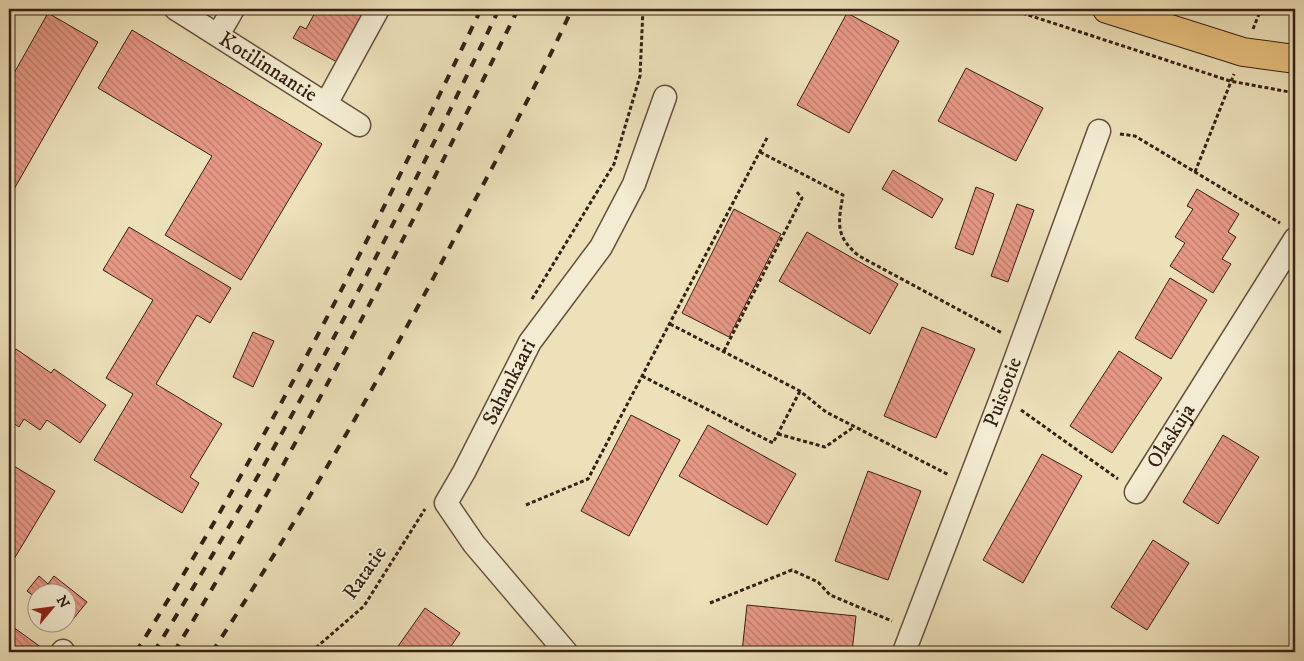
<svg xmlns="http://www.w3.org/2000/svg" width="1304" height="661" font-family="'IM FELL DW Pica',serif">
	<defs>
		<pattern id="building-back-hatch" width="6" height="6" patternUnits="userSpaceOnUse" patternTransform="scale(1.25)"><rect width="6" height="6" fill="#e79885"/><path d="M-1 5l2 2M0 0l6 6M5-1l2 2" fill="none" stroke="#bc7c6c"/></pattern>
	</defs>
	<rect width="100%" height="100%" fill="#ede1ba"/>
	<filter id="stains"><feTurbulence type="fractalNoise" baseFrequency=".004" numOctaves="4"/><feColorMatrix values="0 0 0 0 .2 0 0 0 0 .09 0 0 0 0 .02 0 0 0 .5 -.17"/></filter>
	<radialGradient id="worn" r=".72"><stop offset=".6" stop-color="#630" stop-opacity="0"/><stop offset="1" stop-color="#630" stop-opacity=".3"/></radialGradient>
	<!-- building -->
	<g fill="url(#building-back-hatch)" stroke="#362014">
		<polygon points="317,9 366,9 337,62 293,38 300,26 306,29"/>
		<polygon points="48,13 98,42 9,198 9,82"/>
		<polygon points="847,13 899,41 849,133 797,105"/>
		<polygon points="132,30 322,144 241,280 165,235 212,156 98,88"/>
		<polygon points="966,68 1043,108 1016,161 938,121"/>
		<polygon points="893,170 943,199 932,218 882,189"/>
		<polygon points="976,187 994,194 973,255 955,248"/>
		<polygon points="1197,189 1239,214 1228,232 1236,237 1222,259 1231,264 1213,293 1170,266 1185,243 1175,237 1193,209 1187,206"/>
		<polygon points="1017,204 1034,210 1008,282 991,276"/>
		<polygon points="734,209 781,234 729,337 682,313"/>
		<polygon points="129,227 231,288 210,323 197,315 156,384 222,424 190,477 199,483 182,513 94,460 133,394 106,378 153,300 103,270"/>
		<polygon points="807,232 898,284 870,334 779,281"/>
		<polygon points="1170,278 1207,300 1171,359 1135,338"/>
		<polygon points="922,327 975,349 936,438 884,416"/>
		<polygon points="253,332 274,341 253,387 233,377"/>
		<polygon points="16,349 51,373 54,369 106,405 80,443 47,420 40,430 24,419 19,427 9,420 9,359"/>
		<polygon points="1119,351 1162,378 1112,453 1070,426"/>
		<polygon points="631,415 680,440 629,536 581,511"/>
		<polygon points="708,425 796,474 767,525 679,476"/>
		<polygon points="1223,435 1259,457 1218,524 1183,502"/>
		<polygon points="1042,454 1082,476 1023,583 983,560"/>
		<polygon points="9,463 55,491 14,559 9,556"/>
		<polygon points="868,471 921,491 888,580 835,561"/>
		<polygon points="1153,540 1189,563 1147,630 1111,607"/>
		<polygon points="39,576 48,584 54,576 87,602 70,623 68,621 68,594 38,594 38,613 29,606 36,598 27,591"/>
		<polygon points="747,605 856,616 852,652 742,652"/>
		<polygon points="425,608 460,633 447,652 394,652"/>
		<polygon points="9,624 42,648 39,652 9,652"/>
	</g>
	<g fill="none" stroke-linecap="round" stroke-linejoin="round">
		<!-- minor casing -->
		<g stroke="#64503e" stroke-width="25">
			<g id="minor">
				<path id="s1" d="M176,9L359,125"/>
				<polyline points="218,35 233,9"/>
				<polyline points="326,104 378,9"/>
				<path id="s2" d="M1136,492L1295,239"/>
				<polyline points="62,652 63,651"/>
				<path id="s3" d="M566,652L474,544L446,503L464,472L530,342L601,247L634,184L665,97"/>
				<path id="s4" d="M904,652L1002,396L1099,131"/>
			</g>
		</g>
		<!-- major casing -->
		<g stroke="#362014" stroke-width="30">
			<polyline id="major" points="1107,9 1243,52 1295,59"/>
		</g>
		<!-- path -->
		<g stroke="#362014" stroke-width="3" stroke-dasharray="4 2.5" stroke-linecap="butt">
			<polyline points="1010,9 1230,81 1295,93"/>
			<polyline points="1253,29 1261,9"/>
			<polyline points="1120,134 1135,136 1280,223"/>
			<path d="M760,152L843,195C838,224 835,236 859,256L1002,333"/>
			<polyline points="1195,172 1234,74"/>
			<polyline points="532,299 614,164 640,76 643,9"/>
			<polyline points="670,324 800,391 826,412 949,475"/>
			<polyline points="724,351 802,198 796,191"/>
			<polyline points="642,376 773,443 800,391"/>
			<polyline points="1021,410 1118,479"/>
			<polyline points="778,434 825,447 854,427"/>
			<polyline points="526,505 588,479 768,136"/>
			<polyline points="710,603 792,570 818,582 830,595 892,621"/>
			<polyline points="311,652 364,606 425,509"/>
		</g>
		<!-- minor -->
		<use href="#minor" stroke="#f3ecd2" stroke-width="22"/>
		<!-- major -->
		<use href="#major" stroke="#e6c07d" stroke-width="28"/>
		<!-- rail -->
		<g stroke="#362014" stroke-width="4" stroke-dasharray="9 9" stroke-linecap="butt">
			<path d="M136,652C265,446 376,228 481,9"/>
			<path d="M154,652C282,445 394,228 499,9"/>
			<path d="M174,652C301,445 411,227 518,9"/>
			<path d="M212,652C302,515 384,372 460,228C499,155 538,83 572,9"/>
		</g>
	</g>
	<g text-anchor="middle" dominant-baseline="central" stroke-width="4" stroke-linejoin="round" paint-order="stroke">
		<!-- street labels -->
		<g font-size="21" fill="#362014" stroke="#f3ecd2">
			<text stroke="none"><textPath href="#s1" startOffset="109">Kotilinnantie</textPath></text>
			<text stroke="none"><textPath href="#s3" startOffset="328">Sahankaari</textPath></text>
			<text stroke="none"><textPath href="#s4" startOffset="278">Puistotie</textPath></text>
			<text stroke="none"><textPath href="#s2" startOffset="66">Olaskuja</textPath></text>
			<text transform="translate(365 573) rotate(-55)">Ratatie</text>
		</g>
	</g>
	<!-- margin -->
	<rect width="1304" height="661" fill="none" stroke="#ede1ba" stroke-width="30"/>
	<rect x="10" y="10" width="1284" height="641" fill="none" stroke="#362014" stroke-width="2.5"/>
	<rect x="15" y="15" width="1274" height="631" fill="none" stroke="#362014"/>
	<!-- north arrow -->
	<g transform="translate(52 608) rotate(61)"><circle r="24" fill="#f3ecd2" stroke="#a79a86"/>
	<path d="M0-4L9 19L0 12L-9 19Z" fill="#8f2418"/>
	<text y="-8" font-size="14" font-weight="bold" text-anchor="middle" fill="#362014">N</text>
	</g>
	<rect width="100%" height="100%" filter="url(#stains)"/>
	<rect width="100%" height="100%" fill="url(#worn)"/>
</svg>
